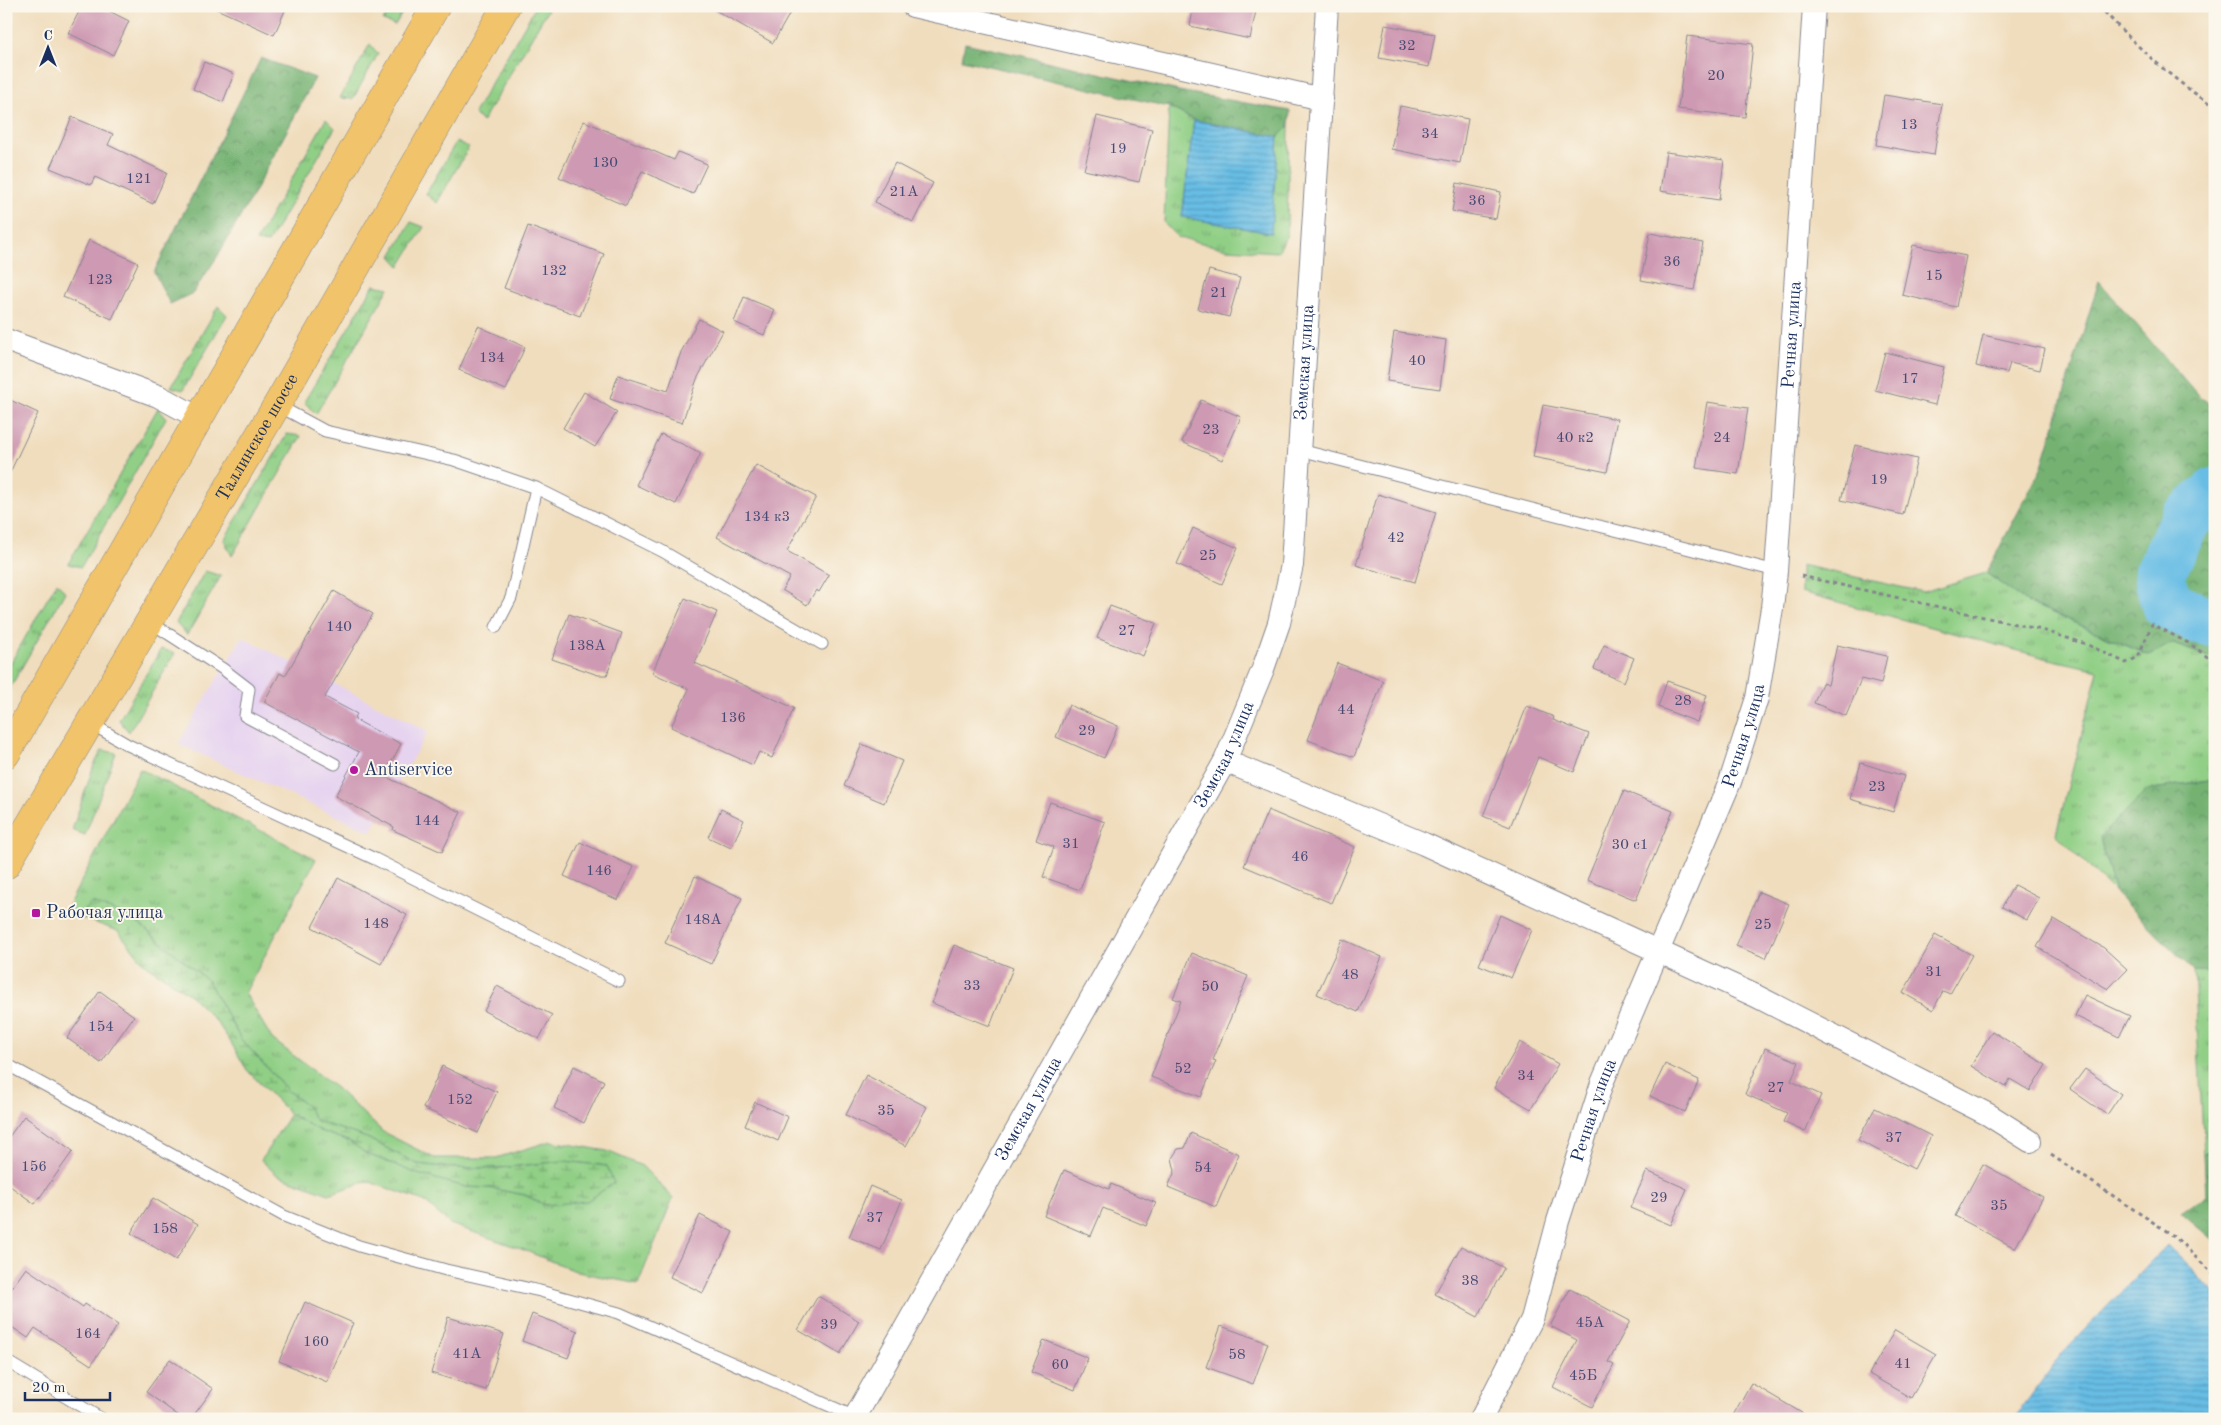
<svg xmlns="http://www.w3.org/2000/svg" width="2221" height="1425" font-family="'Old Standard TT',serif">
	<defs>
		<pattern id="grass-tufts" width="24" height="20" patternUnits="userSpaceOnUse" patternTransform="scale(1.25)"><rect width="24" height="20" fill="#90cf85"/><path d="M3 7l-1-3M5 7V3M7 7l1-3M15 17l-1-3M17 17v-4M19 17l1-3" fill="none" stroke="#75a870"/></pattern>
		<pattern id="forest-crowns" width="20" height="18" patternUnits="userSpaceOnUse" patternTransform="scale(1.25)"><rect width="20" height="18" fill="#74b272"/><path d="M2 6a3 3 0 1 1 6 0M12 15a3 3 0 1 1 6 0" fill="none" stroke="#5e9161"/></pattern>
		<pattern id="wetland-marsh" width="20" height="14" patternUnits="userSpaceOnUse" patternTransform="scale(1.25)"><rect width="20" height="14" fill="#90cf85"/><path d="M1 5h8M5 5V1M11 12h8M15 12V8" fill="none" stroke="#75a870"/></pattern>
		<pattern id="water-rules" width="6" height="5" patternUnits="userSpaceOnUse" patternTransform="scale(1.25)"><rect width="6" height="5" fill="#68bde5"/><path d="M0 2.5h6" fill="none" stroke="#559abd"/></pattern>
	</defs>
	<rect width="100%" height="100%" fill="#fbf7ec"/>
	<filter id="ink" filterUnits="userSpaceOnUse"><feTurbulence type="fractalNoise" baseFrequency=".02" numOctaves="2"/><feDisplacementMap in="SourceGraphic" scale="10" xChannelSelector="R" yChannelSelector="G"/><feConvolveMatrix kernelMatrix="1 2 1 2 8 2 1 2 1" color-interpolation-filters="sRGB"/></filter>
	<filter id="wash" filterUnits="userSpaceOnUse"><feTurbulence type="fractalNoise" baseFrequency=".0096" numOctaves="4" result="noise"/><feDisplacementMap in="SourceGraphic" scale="20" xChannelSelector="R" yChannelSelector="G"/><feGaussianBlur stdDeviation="1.12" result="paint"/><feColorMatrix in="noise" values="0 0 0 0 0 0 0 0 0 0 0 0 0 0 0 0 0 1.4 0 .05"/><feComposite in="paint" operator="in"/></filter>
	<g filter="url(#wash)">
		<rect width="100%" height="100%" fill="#f0ddbd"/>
		<!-- built -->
		<polygon fill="#e6d3f0" points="242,637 428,731 371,832 178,744"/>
		<!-- grass -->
		<g fill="url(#grass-tufts)" stroke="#567f72">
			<polygon points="391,6 406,6 395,25 383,21"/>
			<polygon points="536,6 550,6 482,122 474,113"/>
			<polygon points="370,44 378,54 353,99 340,98"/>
			<polygon points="1169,107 1194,120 1182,217 1270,233 1278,137 1289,126 1287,235 1278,252 1227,249 1177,237 1164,223"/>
			<polygon points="326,119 335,128 268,243 256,241"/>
			<polygon points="456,142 469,147 437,203 426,194"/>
			<polygon points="411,222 424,227 400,266 391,256"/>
			<polygon points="374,285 389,288 316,414 304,402"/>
			<polygon points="218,306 227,315 183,390 171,387"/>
			<polygon points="158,408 166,418 81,567 68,564"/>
			<polygon points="287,434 301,436 232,556 224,540"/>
			<polygon points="1801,565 1923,592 1986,573 2025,601 2148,655 2170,643 2215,659 2215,779 2147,790 2100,837 2115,893 2056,834 2098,670 2045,658 1801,592"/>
			<polygon points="205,571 221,576 187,635 176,623"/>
			<polygon points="57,582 65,592 6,695 6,671"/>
			<polygon points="161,649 175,653 129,732 119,720"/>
			<polygon points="102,750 116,753 85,835 72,830 94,765"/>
			<polygon points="140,769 316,859 245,993 272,1039 337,1089 383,1132 434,1158 496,1158 551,1141 607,1151 642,1166 673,1198 638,1284 578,1272 524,1250 450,1224 424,1201 367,1181 329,1194 277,1175 261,1160 290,1114 320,1131 351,1142 365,1153 418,1174 466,1187 489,1188 525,1195 545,1205 607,1166 564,1161 501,1168 452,1168 417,1164 367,1138 316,1121 307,1106 289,1092 240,1038 208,981 132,918 85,909 85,919 65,912"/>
			<polygon points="2194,971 2215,972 2215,1147 2204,1154"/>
		</g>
		<!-- forest -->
		<g fill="url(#forest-crowns)" stroke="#487068">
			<polygon points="965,43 1179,91 1290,111 1289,126 1278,137 1194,120 1169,107 962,60"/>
			<polygon points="261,58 315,78 251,198 217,257 193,293 170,304 154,272"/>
			<polygon points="2099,281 2190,387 2215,409 2215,487 2212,541 2215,590 2215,659 2171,643 2149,655 2025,601 1986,573 2041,469"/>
			<polygon points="2215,779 2215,972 2194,971 2115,893 2100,837 2147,790"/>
			<polygon points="2215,1147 2215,1241 2181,1212 2206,1195 2204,1154"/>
		</g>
		<!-- wetland -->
		<polygon fill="url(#wetland-marsh)" stroke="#567f72" points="92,903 132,918 208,981 240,1038 289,1092 307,1106 316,1121 367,1138 417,1164 452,1168 501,1168 564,1161 607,1166 614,1183 587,1201 545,1205 525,1195 489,1188 466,1187 418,1174 365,1153 351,1142 320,1131 290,1114 247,1070 230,1041 216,1021 190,995 145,964 118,931 85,919 85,909"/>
		<!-- water -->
		<g fill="url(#water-rules)" stroke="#4276a2">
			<polygon points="1194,120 1278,137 1271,233 1182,217"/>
			<polygon points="2167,1245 2215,1292 2215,1419 2014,1419 2062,1353"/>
		</g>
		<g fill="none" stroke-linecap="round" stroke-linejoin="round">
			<!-- river -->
			<polyline stroke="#68bde5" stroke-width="51" points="2215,493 2186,519 2159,575 2166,603 2196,618 2215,622"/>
		</g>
		<g id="blocks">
			<!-- building -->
			<g fill="#ce99b2">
				<polygon points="82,6 99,6 129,21 113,55 68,33"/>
				<polygon points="210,6 287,6 274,35"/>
				<polygon points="708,6 794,6 773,43"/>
				<polygon points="1194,6 1257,6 1250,39 1190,26"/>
				<polygon points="1385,25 1435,34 1429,67 1379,58"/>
				<polygon points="1687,36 1753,44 1745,117 1678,109"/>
				<polygon points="204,62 234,74 223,102 193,89"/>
				<polygon points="1884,95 1942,104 1934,155 1876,145"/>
				<polygon points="1400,106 1468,119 1460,163 1391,149"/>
				<polygon points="1097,116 1152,129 1139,182 1084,170"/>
				<polygon points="72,117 113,134 108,145 167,173 153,204 95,177 91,185 50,168"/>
				<polygon points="584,121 674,160 678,152 707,164 693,194 642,171 626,206 559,177"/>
				<polygon points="1666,152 1724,160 1719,200 1660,191"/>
				<polygon points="895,163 933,183 913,222 875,202"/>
				<polygon points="1457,183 1501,192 1496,219 1452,211"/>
				<polygon points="528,226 604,254 580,316 504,288"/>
				<polygon points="1650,233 1703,243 1694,290 1641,280"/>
				<polygon points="89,240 138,263 112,319 63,297"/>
				<polygon points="1913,245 1966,256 1956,307 1902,295"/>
				<polygon points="1209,270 1240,278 1229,317 1198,309"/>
				<polygon points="744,297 775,310 764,335 734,322"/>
				<polygon points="699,319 723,331 697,379 682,423 610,399 618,375 668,391 681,352"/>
				<polygon points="478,326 525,347 506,390 459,370"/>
				<polygon points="1394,332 1446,340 1440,389 1387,381"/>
				<polygon points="1983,335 2045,349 2040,370 2010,363 2007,373 1976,366"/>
				<polygon points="1885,352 1944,367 1935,405 1875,390"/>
				<polygon points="584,392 617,412 595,447 563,428"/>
				<polygon points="6,398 38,413 6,481"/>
				<polygon points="1201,400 1241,417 1222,460 1182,442"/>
				<polygon points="1707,402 1748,408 1738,474 1696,468"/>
				<polygon points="1543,405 1617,419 1607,472 1533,457"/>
				<polygon points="661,434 701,453 676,504 636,485"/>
				<polygon points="1855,445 1917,459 1903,515 1841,500"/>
				<polygon points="756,465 816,497 787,551 829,575 819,592 816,590 807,605 782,590 790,577 717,537"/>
				<polygon points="1378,494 1436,512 1415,582 1356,565"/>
				<polygon points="1193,528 1238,548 1222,584 1177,564"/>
				<polygon points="334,591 373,614 325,697 357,714 354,719 401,744 384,776 461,812 442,852 393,830 394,827 335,796 359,752 264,702 280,673 285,676"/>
				<polygon points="685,598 717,612 695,663 794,708 772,758 759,752 753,765 671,727 689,689 652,673"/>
				<polygon points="1110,606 1156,623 1143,656 1097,638"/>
				<polygon points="569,614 622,633 607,675 598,675 552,659"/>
				<polygon points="1604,645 1634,658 1624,682 1594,669"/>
				<polygon points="1837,645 1887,656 1881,684 1861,679 1846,716 1814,703 1822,683 1828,685"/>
				<polygon points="1337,663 1383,681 1354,757 1308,740"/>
				<polygon points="1667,681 1707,695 1697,722 1658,707"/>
				<polygon points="1069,705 1118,726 1104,758 1056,737"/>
				<polygon points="1527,706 1554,717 1553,720 1589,734 1574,772 1538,757 1510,827 1483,816"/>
				<polygon points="862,744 902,761 884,803 844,786"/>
				<polygon points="1861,763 1904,776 1893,812 1850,799"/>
				<polygon points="1624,791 1673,811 1636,900 1587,880"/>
				<polygon points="1050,802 1105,822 1080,890 1043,877 1054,847 1036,840"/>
				<polygon points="721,809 744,820 731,848 708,837"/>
				<polygon points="1268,810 1355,847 1331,903 1244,866"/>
				<polygon points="580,842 634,867 618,900 564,876"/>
				<polygon points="695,876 742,898 711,964 665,943"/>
				<polygon points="338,878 407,915 381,964 312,927"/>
				<polygon points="2014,885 2039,898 2027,920 2002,907"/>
				<polygon points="1759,892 1789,904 1766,958 1736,946"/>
				<polygon points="1500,915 1532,930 1511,978 1479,965"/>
				<polygon points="2054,919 2104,948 2127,969 2108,989 2037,947"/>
				<polygon points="1935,935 1972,955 1950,994 1943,991 1933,1010 1903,993"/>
				<polygon points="1342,939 1382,957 1358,1012 1317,994"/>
				<polygon points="954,945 1013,968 990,1026 932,1003"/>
				<polygon points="1192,953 1248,976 1213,1060 1216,1061 1201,1097 1151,1077 1181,1001 1173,998"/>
				<polygon points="497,986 552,1015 539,1039 484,1011"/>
				<polygon points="100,991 134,1016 101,1063 67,1038"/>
				<polygon points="2085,995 2130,1016 2119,1037 2075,1016"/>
				<polygon points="1992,1031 2046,1065 2030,1091 2010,1079 2006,1087 1971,1066"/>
				<polygon points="1520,1042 1558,1064 1531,1109 1494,1088"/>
				<polygon points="1765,1048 1799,1062 1791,1081 1821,1095 1805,1132 1783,1122 1787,1113 1745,1094"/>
				<polygon points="1665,1064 1699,1080 1685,1112 1650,1096"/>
				<polygon points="442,1066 497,1092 478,1133 423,1108"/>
				<polygon points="574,1066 604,1081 584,1123 554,1108"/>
				<polygon points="2085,1069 2121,1094 2107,1115 2070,1089"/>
				<polygon points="866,1075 927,1107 906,1146 846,1115"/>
				<polygon points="755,1102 788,1117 778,1141 745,1126"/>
				<polygon points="1875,1108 1931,1136 1914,1169 1858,1140"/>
				<polygon points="24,1116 73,1151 35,1204 6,1183 6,1141"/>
				<polygon points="1191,1133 1239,1154 1216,1207 1168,1187 1175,1171 1172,1158 1178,1149 1185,1148"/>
				<polygon points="1983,1164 2043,1197 2015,1248 1955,1216"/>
				<polygon points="1064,1170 1109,1189 1111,1184 1156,1203 1146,1226 1103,1208 1091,1236 1044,1216"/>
				<polygon points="1647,1171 1687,1189 1671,1225 1630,1208"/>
				<polygon points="870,1186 902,1200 881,1250 849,1237"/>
				<polygon points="153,1198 198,1224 176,1260 131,1233"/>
				<polygon points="700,1215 733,1232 703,1293 670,1277"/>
				<polygon points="1461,1246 1504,1268 1478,1317 1435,1294"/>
				<polygon points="26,1268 83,1307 85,1304 118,1325 91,1365 35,1328 28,1338 6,1323 6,1296"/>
				<polygon points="1570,1289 1630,1321 1608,1362 1614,1365 1592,1407 1553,1387 1577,1340 1550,1326"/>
				<polygon points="818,1296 859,1321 840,1354 798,1330"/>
				<polygon points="305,1302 353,1323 327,1382 279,1361"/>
				<polygon points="532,1314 578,1331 568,1358 522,1341"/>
				<polygon points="448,1317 504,1334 486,1390 431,1373"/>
				<polygon points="1221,1326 1268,1343 1253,1384 1206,1367"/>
				<polygon points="1895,1330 1936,1354 1911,1398 1869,1374"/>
				<polygon points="1044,1340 1088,1358 1075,1390 1031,1372"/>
				<polygon points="170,1359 213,1389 191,1419 183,1419 146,1392"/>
				<polygon points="1751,1383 1812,1419 1731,1419"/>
			</g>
		</g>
	</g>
	<g filter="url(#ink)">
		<use href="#blocks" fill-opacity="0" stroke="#86868e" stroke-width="1"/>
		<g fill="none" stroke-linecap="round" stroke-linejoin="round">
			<!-- lane casing -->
			<g stroke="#86868e" stroke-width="13">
				<g id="lane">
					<polyline points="277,405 325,431 454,460 536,488 662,551 822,644"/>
					<polyline points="1300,450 1776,571"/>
					<polyline points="150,622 223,669 249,689 245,716 335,764"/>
					<polyline points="496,627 511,598 536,488"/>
					<polyline points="90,723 128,745 375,859 619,981"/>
					<polyline points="6,1064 284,1216 359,1246 446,1270 540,1291 619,1313 855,1417"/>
					<polyline points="6,1361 102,1419"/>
				</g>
			</g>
			<!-- street casing -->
			<g stroke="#86868e" stroke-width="24">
				<g id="street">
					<polyline points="913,6 1322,99"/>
					<polyline points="6,340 158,396 199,418"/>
					<polyline points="1225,761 1424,844 1756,996 1989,1115 2030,1141"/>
					<path id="s1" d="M854,1419L1225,761L1263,669L1279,623L1292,565L1327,6"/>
					<path id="s2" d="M1481,1419L1532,1319L1558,1221L1602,1083L1730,782L1757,698L1772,608L1776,571L1814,6"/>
				</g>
			</g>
			<!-- primary casing -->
			<g stroke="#86868e" stroke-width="29">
				<g id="primary">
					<polyline points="6,754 436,6"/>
					<path id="s3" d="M6,865L277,405L506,6"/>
				</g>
			</g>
			<!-- path -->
			<g stroke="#86868e" stroke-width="3" stroke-dasharray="4 4" stroke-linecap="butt">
				<path d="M2099,6C2134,44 2171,79 2215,107"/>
				<polyline points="1801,576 2042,630 2086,644 2126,663 2138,657 2152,624 2192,645 2215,663"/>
				<polyline points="2051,1155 2174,1236 2215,1276"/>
			</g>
			<!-- lane -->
			<use href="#lane" stroke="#fff" stroke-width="11"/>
			<!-- street -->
			<use href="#street" stroke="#fff" stroke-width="22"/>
			<!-- primary -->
			<use href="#primary" stroke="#f1c36a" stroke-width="28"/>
		</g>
	</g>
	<!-- markers -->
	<g fill="#b5179e" stroke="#fbf7ec" stroke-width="2">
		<circle cx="354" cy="770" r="5"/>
		<rect x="31" y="908" width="10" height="10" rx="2.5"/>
	</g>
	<g text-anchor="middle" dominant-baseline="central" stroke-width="4" stroke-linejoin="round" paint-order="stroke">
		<!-- number labels -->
		<g font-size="15" fill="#484a73">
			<text x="1407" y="46">32</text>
			<text x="1716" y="76">20</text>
			<text x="1909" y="125">13</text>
			<text x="1430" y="134">34</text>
			<text x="1118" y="149">19</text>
			<text x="605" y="163">130</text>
			<text x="139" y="179">121</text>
			<text x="904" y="192">21А</text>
			<text x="1477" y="201">36</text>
			<text x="1672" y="262">36</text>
			<text x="554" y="271">132</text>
			<text x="1934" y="276">15</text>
			<text x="100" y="280">123</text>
			<text x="1219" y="293">21</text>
			<text x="492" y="358">134</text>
			<text x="1417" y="361">40</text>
			<text x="1910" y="379">17</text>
			<text x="1211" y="430">23</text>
			<text x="1575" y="438">40 к2</text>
			<text x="1722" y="438">24</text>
			<text x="1879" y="480">19</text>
			<text x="767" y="517">134 к3</text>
			<text x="1396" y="538">42</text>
			<text x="1208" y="556">25</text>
			<text x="339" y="627">140</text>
			<text x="1127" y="631">27</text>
			<text x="587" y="646">138А</text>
			<text x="1683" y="701">28</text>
			<text x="1346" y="710">44</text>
			<text x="733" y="718">136</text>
			<text x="1087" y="731">29</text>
			<text x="1877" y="787">23</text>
			<text x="427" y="821">144</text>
			<text x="1071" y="844">31</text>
			<text x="1630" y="845">30 с1</text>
			<text x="1300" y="857">46</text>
			<text x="599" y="871">146</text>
			<text x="703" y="920">148А</text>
			<text x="376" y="924">148</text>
			<text x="1763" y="925">25</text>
			<text x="1934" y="972">31</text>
			<text x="1350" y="975">48</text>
			<text x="972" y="986">33</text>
			<text x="1210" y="987">50</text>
			<text x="101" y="1027">154</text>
			<text x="1183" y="1069">52</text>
			<text x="1526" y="1076">34</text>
			<text x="1776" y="1088">27</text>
			<text x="460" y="1100">152</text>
			<text x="886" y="1111">35</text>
			<text x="1894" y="1138">37</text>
			<text x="34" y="1167">156</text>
			<text x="1203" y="1168">54</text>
			<text x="1659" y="1198">29</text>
			<text x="1999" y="1206">35</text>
			<text x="875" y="1218">37</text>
			<text x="165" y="1229">158</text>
			<text x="1470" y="1281">38</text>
			<text x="1590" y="1323">45А</text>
			<text x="829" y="1325">39</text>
			<text x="88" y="1334">164</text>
			<text x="316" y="1342">160</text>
			<text x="467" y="1354">41А</text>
			<text x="1237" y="1355">58</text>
			<text x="1903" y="1364">41</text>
			<text x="1060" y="1365">60</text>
			<text x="1583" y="1376">45Б</text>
		</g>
		<!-- street labels -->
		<g font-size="18" fill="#1b2f5e" stroke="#fbf7ec">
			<text stroke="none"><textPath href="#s2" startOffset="1139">Речная улица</textPath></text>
			<text stroke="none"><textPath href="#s1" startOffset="1166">Земская улица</textPath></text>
			<text stroke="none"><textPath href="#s3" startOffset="496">Таллинское шоссе</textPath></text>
			<text stroke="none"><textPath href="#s2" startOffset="734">Речная улица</textPath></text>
			<text stroke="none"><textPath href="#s1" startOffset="761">Земская улица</textPath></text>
			<text stroke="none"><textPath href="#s1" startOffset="356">Земская улица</textPath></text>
			<text stroke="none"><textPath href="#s2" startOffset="330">Речная улица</textPath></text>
		</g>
		<!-- poi labels -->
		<g font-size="18" fill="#1b2f5e" stroke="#fbf7ec" text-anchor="start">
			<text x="364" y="770">Antiservice</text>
			<text x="46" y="913">Рабочая улица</text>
		</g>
	</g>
	<!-- margin -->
	<rect width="2221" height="1425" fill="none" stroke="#fbf7ec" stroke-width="25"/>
	<!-- north arrow -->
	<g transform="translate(48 48)" stroke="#fbf7ec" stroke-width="4" paint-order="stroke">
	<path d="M0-4L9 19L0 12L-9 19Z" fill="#1b2f5e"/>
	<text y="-8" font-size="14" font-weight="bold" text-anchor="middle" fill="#1b2f5e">С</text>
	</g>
	<!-- scale -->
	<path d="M25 1392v8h85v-8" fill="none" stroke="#1b2f5e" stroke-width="2.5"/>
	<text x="32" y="1392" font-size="15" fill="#1b2f5e" stroke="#fbf7ec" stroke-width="4" paint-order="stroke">20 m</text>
</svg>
